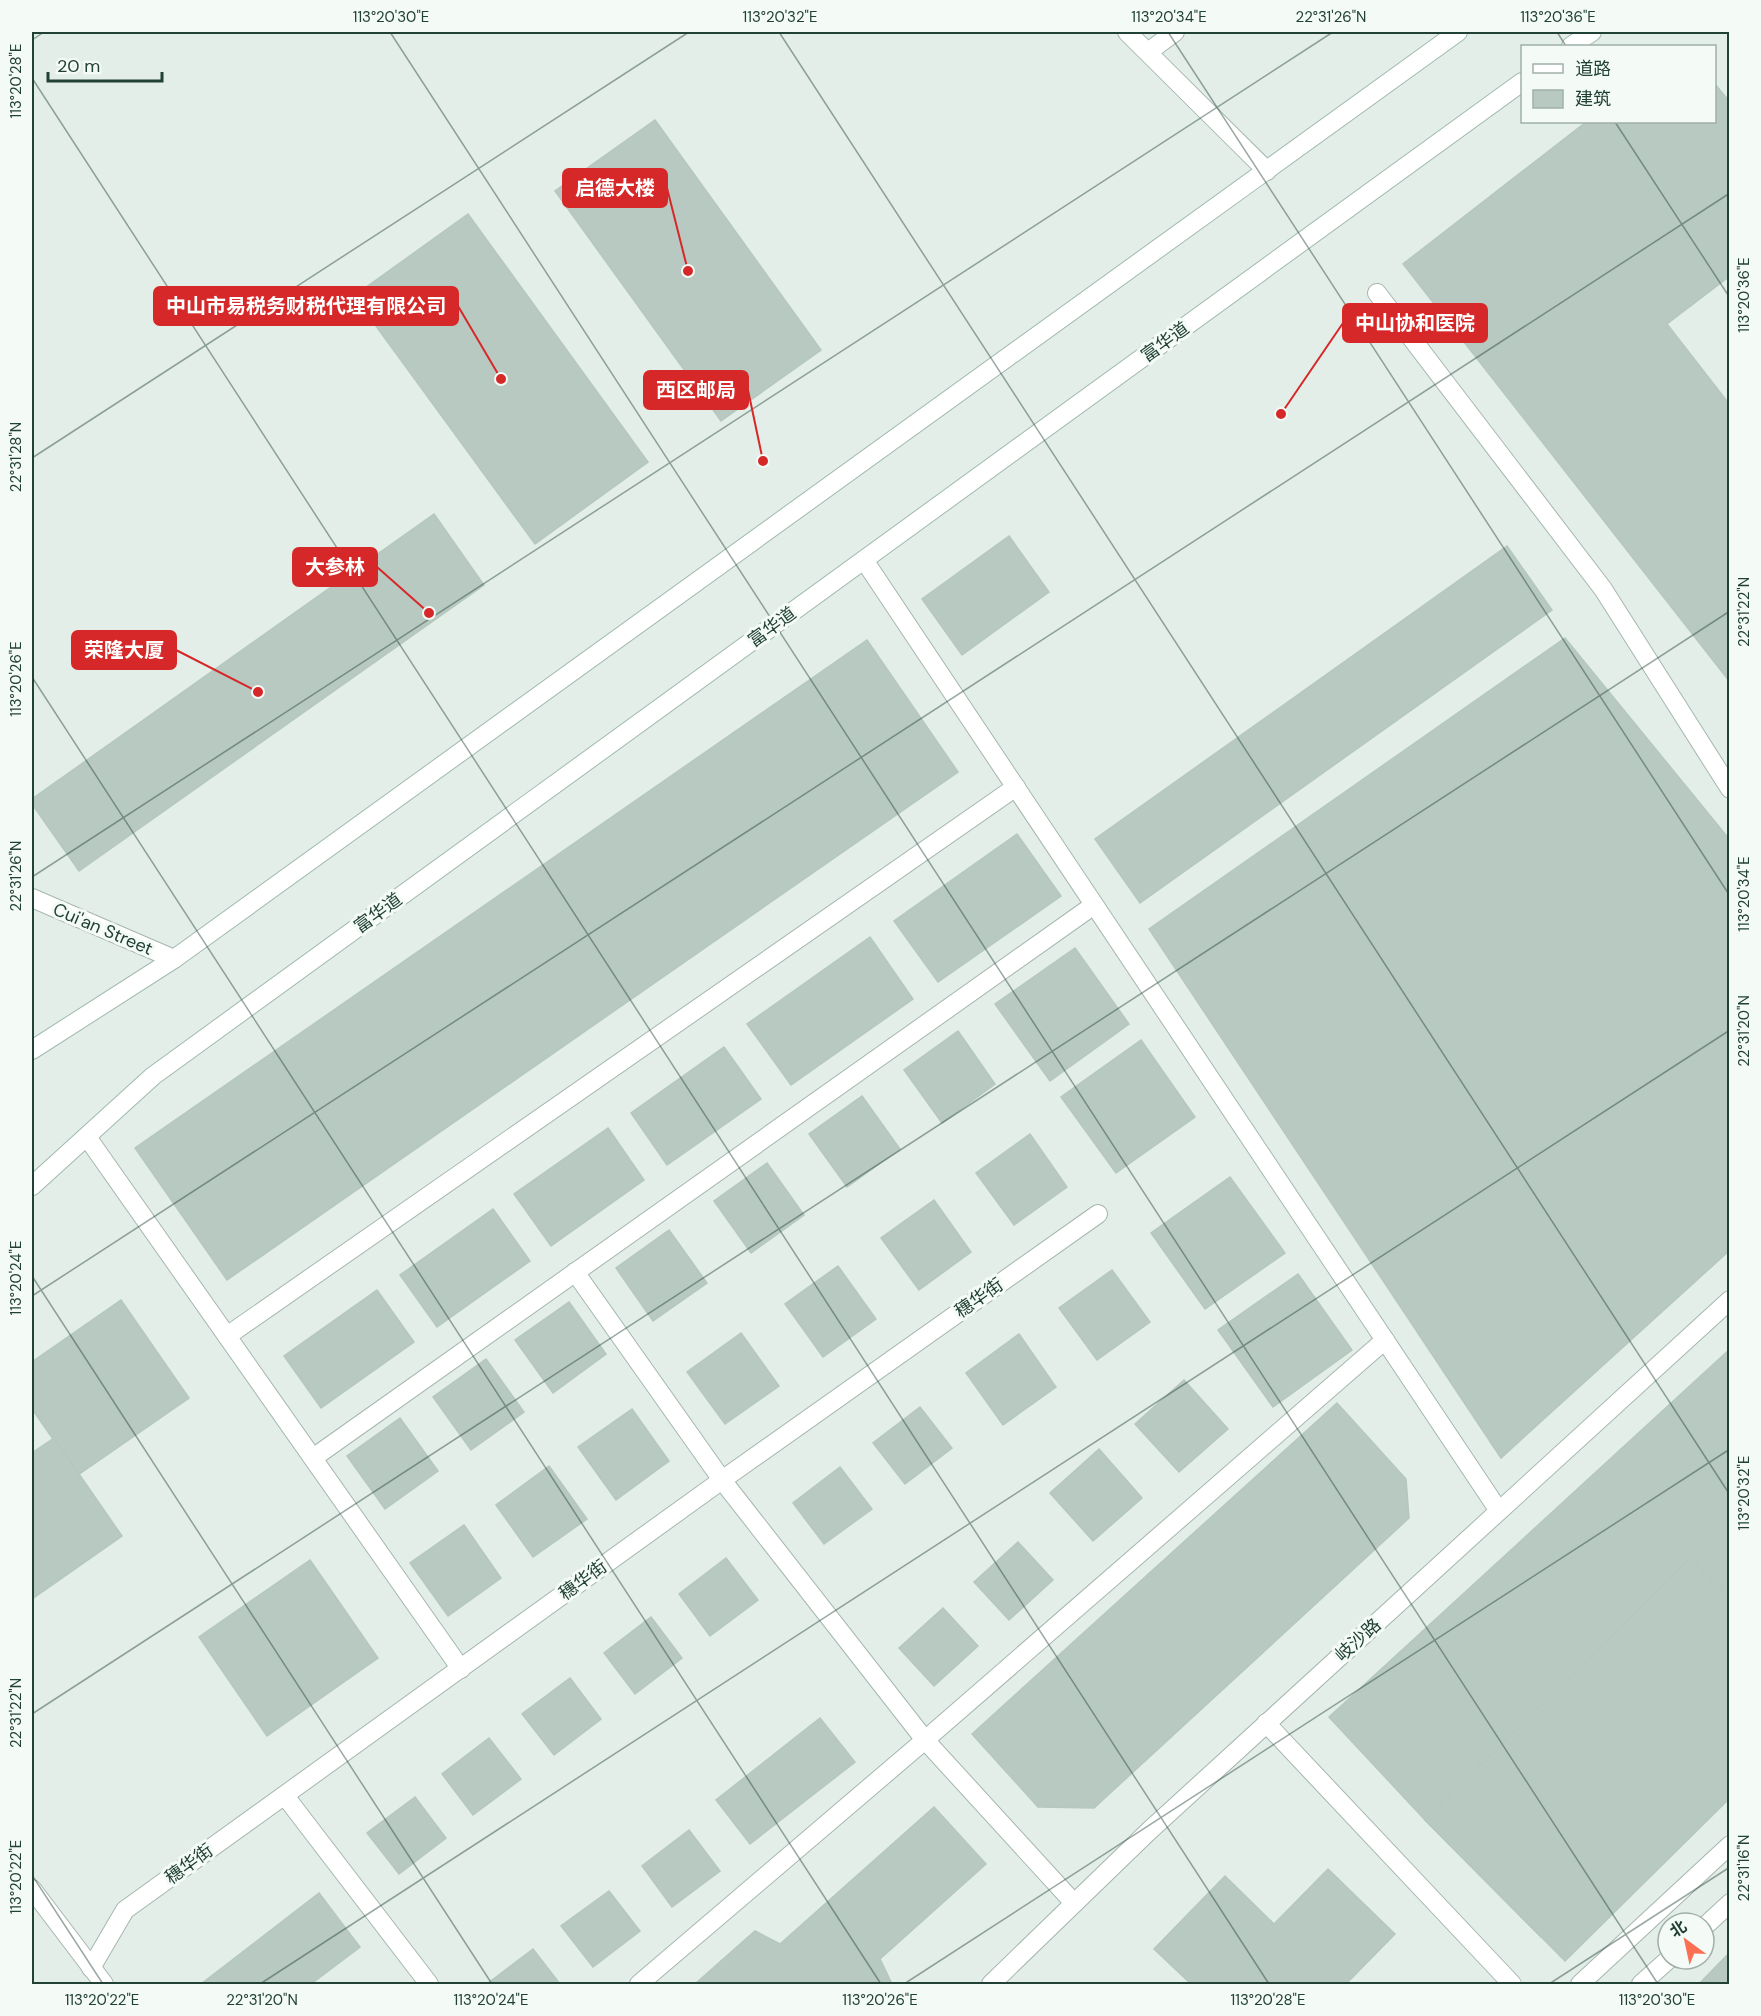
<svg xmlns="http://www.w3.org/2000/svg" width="1761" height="2016" font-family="'DM Sans','Noto Sans SC',sans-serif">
	<rect width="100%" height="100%" fill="#e3eee8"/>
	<!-- building -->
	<g fill="#b8c9c1" stroke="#b5c8be" stroke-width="1.5">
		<polygon points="1714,83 1730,102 1730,276 1667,324 1730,405 1730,682 1403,264 1586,122 1714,122"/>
		<polygon points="655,120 821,350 721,421 555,191"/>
		<polygon points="468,214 648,462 535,544 354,296"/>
		<polygon points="434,514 484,585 79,871 32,804 32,799"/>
		<polygon points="1009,536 1049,592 962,655 922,599"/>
		<polygon points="1507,546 1552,610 1140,903 1095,839"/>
		<polygon points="1565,638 1730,840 1730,1250 1501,1458 1149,929"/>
		<polygon points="867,640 958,772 227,1280 135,1148"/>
		<polygon points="1017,834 1061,896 938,982 894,921"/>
		<polygon points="870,937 913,999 791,1085 747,1024"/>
		<polygon points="1075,948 1129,1024 1050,1081 995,1004"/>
		<polygon points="958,1031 995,1084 942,1123 904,1070"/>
		<polygon points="1141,1040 1195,1117 1116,1173 1061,1097"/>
		<polygon points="724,1047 761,1099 667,1165 631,1113"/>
		<polygon points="862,1096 900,1149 847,1187 809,1134"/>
		<polygon points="608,1128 644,1180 551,1246 514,1194"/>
		<polygon points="1030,1134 1067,1187 1014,1225 976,1173"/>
		<polygon points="767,1163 804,1215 751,1253 714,1201"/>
		<polygon points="1230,1177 1285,1253 1205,1309 1151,1233"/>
		<polygon points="934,1200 971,1252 919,1290 881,1238"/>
		<polygon points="493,1209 530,1261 437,1327 400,1275"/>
		<polygon points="669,1230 707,1283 653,1321 616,1268"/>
		<polygon points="838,1266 876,1319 823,1357 785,1304"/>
		<polygon points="1112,1270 1150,1322 1097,1360 1059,1308"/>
		<polygon points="1298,1274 1352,1350 1273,1407 1218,1330"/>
		<polygon points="377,1290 414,1342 321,1408 284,1356"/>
		<polygon points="121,1300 189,1398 78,1475 32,1409 32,1362"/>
		<polygon points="569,1302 606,1354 553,1393 515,1340"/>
		<polygon points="741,1333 779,1386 725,1424 687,1372"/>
		<polygon points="1019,1334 1056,1387 1003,1425 966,1373"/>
		<polygon points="1730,1349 1730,1746 1541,1937 1425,1820 1329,1717"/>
		<polygon points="486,1359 524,1412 471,1450 433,1397"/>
		<polygon points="1184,1380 1228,1429 1179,1472 1135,1424"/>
		<polygon points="1337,1403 1406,1479 1409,1518 1094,1808 1038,1807 972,1734"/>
		<polygon points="920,1407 952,1448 905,1484 873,1443"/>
		<polygon points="632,1409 669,1461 616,1500 578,1447"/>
		<polygon points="400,1418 438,1471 385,1509 347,1456"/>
		<polygon points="54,1438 122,1536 32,1599 32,1453"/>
		<polygon points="1099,1449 1142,1498 1093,1541 1050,1493"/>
		<polygon points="549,1466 587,1519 533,1557 496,1505"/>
		<polygon points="840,1467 872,1509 824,1544 793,1503"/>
		<polygon points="464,1525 501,1578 448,1616 410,1563"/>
		<polygon points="1018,1542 1053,1580 1009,1620 974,1582"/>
		<polygon points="726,1558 758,1600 710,1636 679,1594"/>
		<polygon points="1690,1558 1730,1597 1730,1798 1565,1961 1425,1820"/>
		<polygon points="310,1560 378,1658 267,1736 199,1637"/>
		<polygon points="943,1608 978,1646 934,1686 899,1648"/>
		<polygon points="651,1617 682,1658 635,1694 604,1653"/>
		<polygon points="570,1678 601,1719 554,1755 522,1714"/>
		<polygon points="820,1718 855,1762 750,1844 716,1800"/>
		<polygon points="489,1738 521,1779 473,1815 442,1774"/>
		<polygon points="415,1797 446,1838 399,1874 367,1833"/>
		<polygon points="934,1807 986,1864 880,1959 892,1984 695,1984 755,1931 780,1944"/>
		<polygon points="689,1830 720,1871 672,1907 642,1866"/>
		<polygon points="1328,1869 1395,1934 1346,1984 1191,1984 1154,1949 1225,1876 1274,1924"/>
		<polygon points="609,1891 640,1931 593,1967 561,1926"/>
		<polygon points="319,1893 360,1947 311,1984 201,1984"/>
		<polygon points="533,1949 560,1984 487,1984"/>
		<polygon points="1730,1952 1730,1984 1699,1984"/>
	</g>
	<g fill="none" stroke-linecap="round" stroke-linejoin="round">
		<!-- minor casing -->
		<g stroke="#a5b7af" stroke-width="20">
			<g id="minor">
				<polyline points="1127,32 1267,171"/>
				<polyline points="1148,52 1175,32"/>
				<polyline points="1377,293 1603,589 1730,789"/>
				<polyline points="864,560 1499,1511"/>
				<polyline points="87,1137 461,1669"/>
				<polyline points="575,1272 722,1480 925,1740 1074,1903"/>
				<polyline points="227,1336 1016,787"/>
				<polyline points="313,1458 1094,905"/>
				<polyline points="1266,1723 1512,1984"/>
				<polyline points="285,1796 429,1984"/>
				<polyline points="32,1889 104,1984"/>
				<polyline points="1704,1927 1730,1903"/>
				<polyline points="91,1968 125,1910 722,1480 1098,1214"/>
				<polyline points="639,1984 925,1740 1385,1340"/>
				<polyline points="1580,1984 1730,1845"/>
				<polyline points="1641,1984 1669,1959"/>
			</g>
		</g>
		<!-- tertiary casing -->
		<g stroke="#a5b7af" stroke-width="20">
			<g id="tertiary">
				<polyline points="32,898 174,959"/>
				<polyline points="991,1984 1149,1831 1730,1300"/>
			</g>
		</g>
		<!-- secondary casing -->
		<g stroke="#a0baaf" stroke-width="20">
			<g id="secondary">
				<polyline points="1571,46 1592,32"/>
				<polyline points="32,1050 174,959 1458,32"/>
				<polyline points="32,1186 153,1076 1522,82"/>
			</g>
		</g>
		<!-- minor -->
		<use href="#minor" stroke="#fff" stroke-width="18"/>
		<!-- tertiary -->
		<use href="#tertiary" stroke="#fff" stroke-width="18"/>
		<!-- secondary -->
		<use href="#secondary" stroke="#fff" stroke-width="18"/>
	</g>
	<!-- ticks -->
	<path fill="none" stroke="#214136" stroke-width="1.5" stroke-opacity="0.45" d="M390,32L1658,1984M779,32L1730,1495M1168,32L1730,896M1557,32L1566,46M32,40L44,32M32,78L1269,1984M1615,122L1730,298M32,458L689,32M32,677L881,1984M32,877L1333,32M32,1276L492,1984M32,1296L1730,193M32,1714L1730,611M32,1875L103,1984M260,1984L1730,1030M904,1984L1730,1449M1549,1984L1730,1867"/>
	<g text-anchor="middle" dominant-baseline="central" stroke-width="6" stroke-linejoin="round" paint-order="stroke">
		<!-- street labels -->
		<g font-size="18" fill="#214136" stroke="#f4faf6">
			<text transform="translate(1165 342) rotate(-36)">富华道</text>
			<text transform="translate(772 627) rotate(-36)">富华道</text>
			<text transform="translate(378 913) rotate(-36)">富华道</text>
			<text transform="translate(103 929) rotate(23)">Cui'an Street</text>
			<text transform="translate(979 1298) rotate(-35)">穗华街</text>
			<text transform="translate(583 1580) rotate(-36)">穗华街</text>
			<text transform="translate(1358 1640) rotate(-42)">岐沙路</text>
			<text transform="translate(189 1864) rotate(-36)">穗华街</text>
		</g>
	</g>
	<!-- callouts -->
	<path fill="none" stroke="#d62828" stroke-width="2" d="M688 271L667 188M501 379L458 306M1281 414L1343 323M763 461L748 390M429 613L377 567M258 692L176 650"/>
	<g fill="#d62828" stroke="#f4faf6" stroke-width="2">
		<circle cx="688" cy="271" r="6"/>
		<circle cx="501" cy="379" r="6"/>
		<circle cx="1281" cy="414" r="6"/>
		<circle cx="763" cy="461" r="6"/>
		<circle cx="429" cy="613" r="6"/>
		<circle cx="258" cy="692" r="6"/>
	</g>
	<g fill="#d62828" stroke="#d62828" stroke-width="2">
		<rect x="563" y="169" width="104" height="38" rx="6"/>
		<rect x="154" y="287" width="304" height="38" rx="6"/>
		<rect x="1343" y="304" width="144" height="38" rx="6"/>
		<rect x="644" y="371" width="104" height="38" rx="6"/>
		<rect x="293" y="548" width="84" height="38" rx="6"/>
		<rect x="72" y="631" width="104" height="38" rx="6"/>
	</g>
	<g font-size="20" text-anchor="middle" font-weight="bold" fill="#fff">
		<text x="615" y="195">启德大楼</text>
		<text x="306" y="313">中山市易税务财税代理有限公司</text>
		<text x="1415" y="330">中山协和医院</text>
		<text x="696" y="397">西区邮局</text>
		<text x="335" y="574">大参林</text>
		<text x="124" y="657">荣隆大厦</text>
	</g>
	<!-- border -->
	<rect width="1761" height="2016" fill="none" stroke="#f4faf6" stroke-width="66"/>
	<!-- legend -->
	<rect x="1521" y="45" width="195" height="78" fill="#f4faf6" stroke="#a0b0a9" stroke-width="1.5"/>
	<rect x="1533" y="64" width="30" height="9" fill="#ffffff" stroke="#a0b0a9" stroke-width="1.5"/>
	<text x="1575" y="75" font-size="18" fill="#214136">道路</text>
	<rect x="1533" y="90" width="30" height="18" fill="#b8c9c1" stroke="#a0b0a9" stroke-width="1.5"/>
	<text x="1575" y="105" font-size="18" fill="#214136">建筑</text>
	<!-- north arrow -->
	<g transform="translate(1686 1941) rotate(327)"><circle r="28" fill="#f4faf6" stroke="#a0b0a9" stroke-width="1.5"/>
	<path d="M0-4.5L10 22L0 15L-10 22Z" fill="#fb7053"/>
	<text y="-9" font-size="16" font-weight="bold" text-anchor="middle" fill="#214136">北</text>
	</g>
	<!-- scale -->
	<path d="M48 72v9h114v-9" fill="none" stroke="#214136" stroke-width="3"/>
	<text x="57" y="72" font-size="18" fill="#214136" stroke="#f4faf6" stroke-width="4.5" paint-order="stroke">20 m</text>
	<rect x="33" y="33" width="1695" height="1950" fill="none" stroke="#214136" stroke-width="2"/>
	<g font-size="15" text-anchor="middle" fill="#214136">
		<text x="391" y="22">113°20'30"E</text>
		<text x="780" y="22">113°20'32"E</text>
		<text x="1169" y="22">113°20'34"E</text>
		<text x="1331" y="22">22°31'26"N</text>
		<text x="1558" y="22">113°20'36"E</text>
		<text transform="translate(16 81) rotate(-90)" y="5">113°20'28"E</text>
		<text transform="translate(1744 295) rotate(-90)" y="5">113°20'36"E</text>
		<text transform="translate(16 457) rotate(-90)" y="5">22°31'28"N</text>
		<text transform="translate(1744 612) rotate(-90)" y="5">22°31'22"N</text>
		<text transform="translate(16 679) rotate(-90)" y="5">113°20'26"E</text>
		<text transform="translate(16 876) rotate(-90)" y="5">22°31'26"N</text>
		<text transform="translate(1744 894) rotate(-90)" y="5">113°20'34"E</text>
		<text transform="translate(1744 1031) rotate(-90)" y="5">22°31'20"N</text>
		<text transform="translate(16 1278) rotate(-90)" y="5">113°20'24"E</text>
		<text transform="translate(1744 1493) rotate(-90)" y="5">113°20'32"E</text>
		<text transform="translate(16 1713) rotate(-90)" y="5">22°31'22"N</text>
		<text transform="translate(1744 1868) rotate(-90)" y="5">22°31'16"N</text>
		<text transform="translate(16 1877) rotate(-90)" y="5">113°20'22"E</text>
		<text x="102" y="2005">113°20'22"E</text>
		<text x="262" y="2005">22°31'20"N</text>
		<text x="491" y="2005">113°20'24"E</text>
		<text x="880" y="2005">113°20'26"E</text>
		<text x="1268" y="2005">113°20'28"E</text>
		<text x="1657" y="2005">113°20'30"E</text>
	</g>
</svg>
